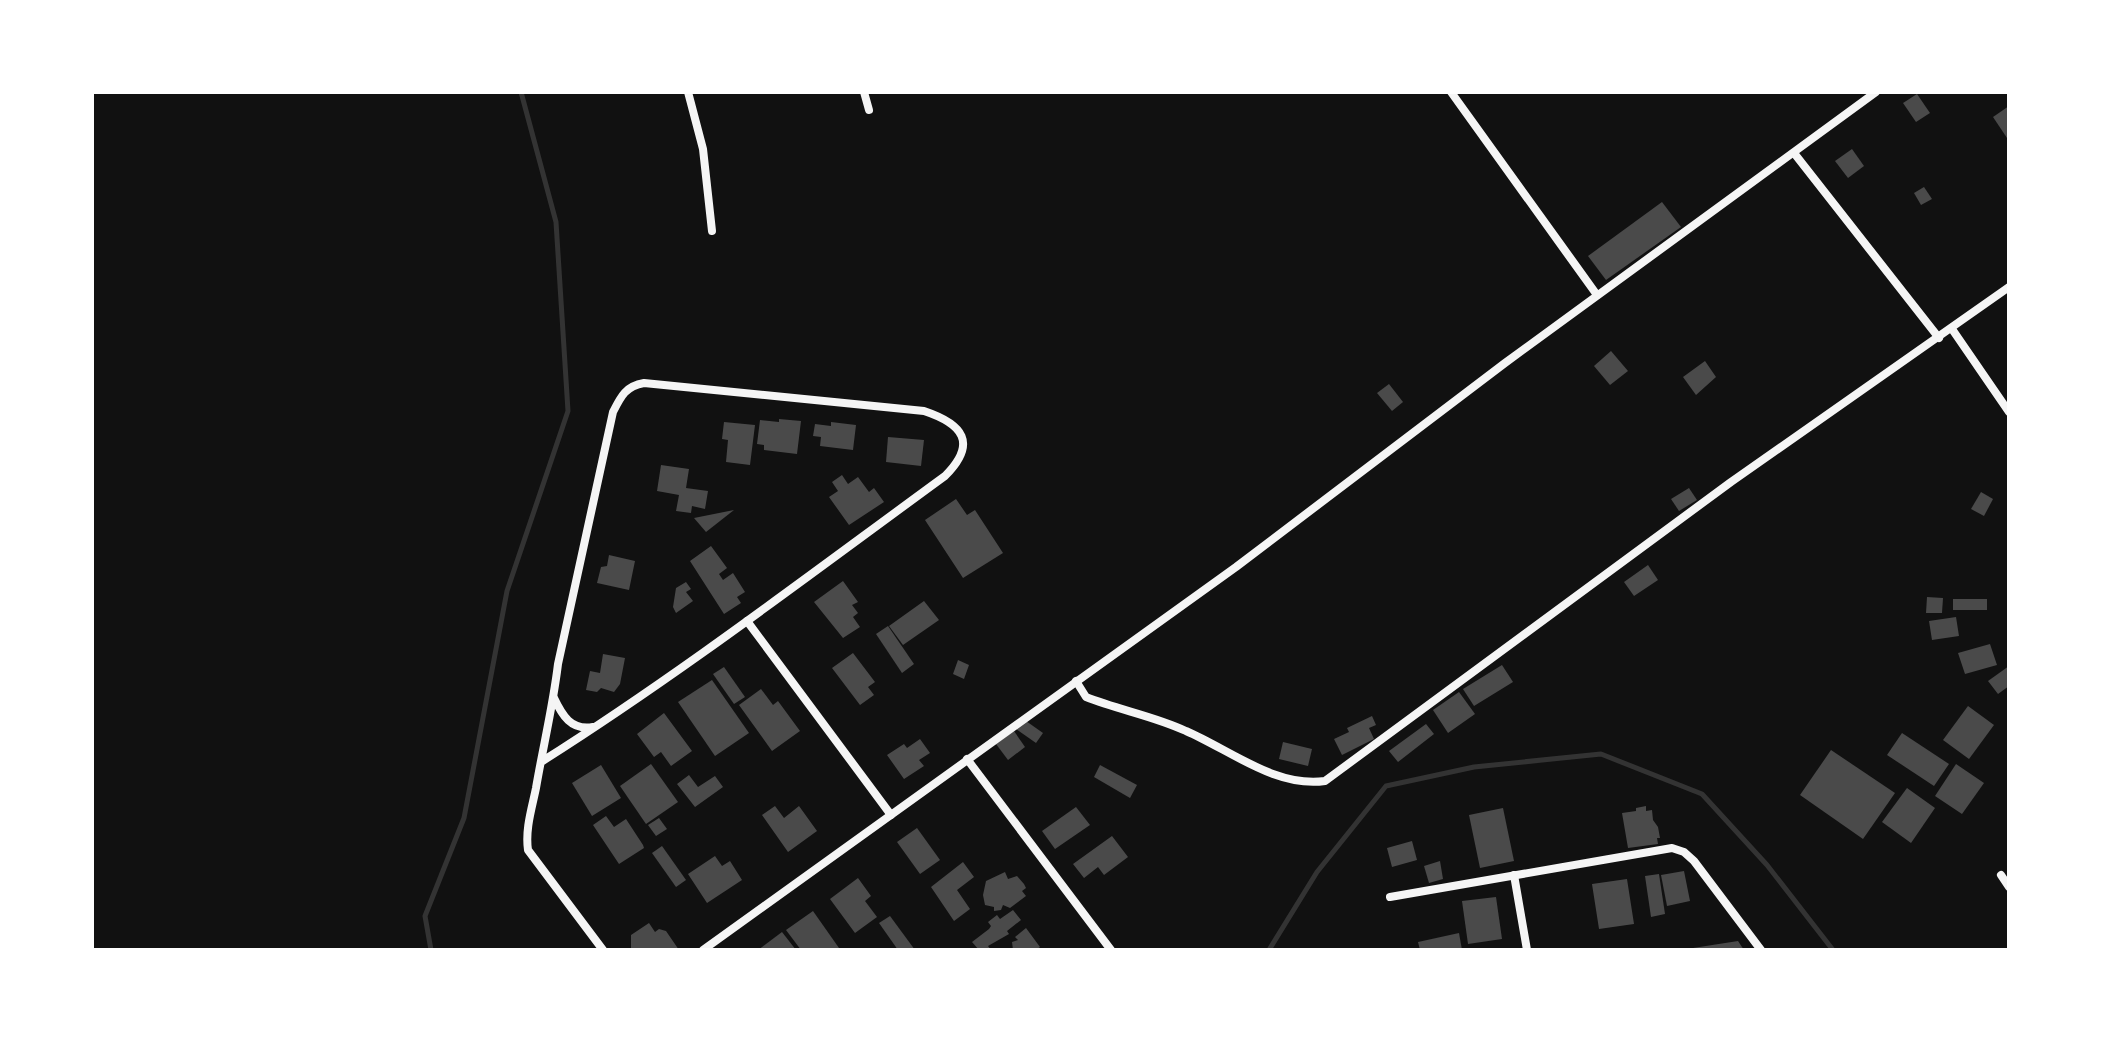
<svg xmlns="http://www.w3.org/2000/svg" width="2101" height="1042" font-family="'Varela Round',sans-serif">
	<rect width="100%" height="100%" fill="#111"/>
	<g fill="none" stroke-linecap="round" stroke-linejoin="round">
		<!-- stream -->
		<g stroke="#333" stroke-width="5">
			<polyline points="431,950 425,916 464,818 507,591 568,411 556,222 521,92"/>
			<polyline points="1269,950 1317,872 1386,786 1474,767 1601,754 1702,794 1767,865 1833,950"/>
		</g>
	</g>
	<!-- building -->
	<g fill="#4a4a4a">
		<polygon points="1917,94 1930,113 1916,122 1903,103"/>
		<polygon points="2009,106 2009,141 1993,117"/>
		<polygon points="1852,149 1864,166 1848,178 1835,161"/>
		<polygon points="1924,187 1932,199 1921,205 1914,193"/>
		<polygon points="1662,202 1681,227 1606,280 1588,256"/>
		<polygon points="1611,351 1628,371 1610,385 1594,366"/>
		<polygon points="1705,361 1716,377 1696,395 1683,377"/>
		<polygon points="1389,384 1403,402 1392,411 1377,393"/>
		<polygon points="779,419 801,421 797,454 764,450 764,445 757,444 760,420 779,422"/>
		<polygon points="724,422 755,425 750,465 726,462 728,440 722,439"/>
		<polygon points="831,422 856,425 853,450 820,446 821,437 813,436 815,424 831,426"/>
		<polygon points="888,437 924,440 921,466 886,462"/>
		<polygon points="661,465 689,469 686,488 708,491 705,509 692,506 691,513 676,511 679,495 657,491"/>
		<polygon points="842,475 848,484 858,477 869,492 874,488 884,502 849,525 829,497 838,491 832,482"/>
		<polygon points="1689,488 1697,500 1679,511 1671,499"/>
		<polygon points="1981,492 1993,499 1984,516 1971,509"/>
		<polygon points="956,499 967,515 975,510 1003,553 963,578 925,520"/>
		<polygon points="734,510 706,532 694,518"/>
		<polygon points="711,546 727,568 719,574 723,580 733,573 745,592 737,597 741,603 724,614 690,561"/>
		<polygon points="609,555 635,561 629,590 597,583 601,567 607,566"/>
		<polygon points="1648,565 1658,580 1634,596 1624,582"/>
		<polygon points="843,581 858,602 852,605 858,613 853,617 860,627 843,638 814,602"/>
		<polygon points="686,582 691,589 686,592 693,601 676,613 673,607 676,588"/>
		<polygon points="1927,597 1943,598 1942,613 1926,613"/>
		<rect x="1953" y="599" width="34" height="11"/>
		<polygon points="924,601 939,620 903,645 889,626"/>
		<polygon points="1956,617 1959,636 1932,640 1929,621"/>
		<polygon points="888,626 914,664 902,673 876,634"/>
		<polygon points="1990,644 1997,665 1965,674 1958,653"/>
		<polygon points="853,653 875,682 868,687 874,695 860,705 832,668"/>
		<polygon points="603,654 625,658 620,684 614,692 601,688 597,692 586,690 590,671 600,673"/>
		<polygon points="958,660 969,665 964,679 953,674"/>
		<polygon points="1502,665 1513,682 1474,706 1463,689"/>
		<polygon points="2009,666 2009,686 1998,694 1988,681"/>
		<polygon points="724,667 745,697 734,704 713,674"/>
		<polygon points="712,680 749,733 715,756 678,702"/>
		<polygon points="761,689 773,705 778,701 800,731 772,751 739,705"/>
		<polygon points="1459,692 1475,714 1448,733 1433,710"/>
		<polygon points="1968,706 1994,725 1969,759 1943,740"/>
		<polygon points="664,713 692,751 671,766 661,752 654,757 637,734"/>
		<polygon points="1372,716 1376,725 1369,728 1374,739 1342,755 1334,739 1349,732 1347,728"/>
		<polygon points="1026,721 1043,733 1036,743 1016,729"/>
		<polygon points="1426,724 1434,734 1398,762 1389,751"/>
		<polygon points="1014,731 1025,747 1008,760 996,744"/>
		<polygon points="1902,733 1949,764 1934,786 1887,755"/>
		<polygon points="920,739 930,753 919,760 924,766 904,779 887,755 904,744 907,748"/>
		<polygon points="1283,742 1312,749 1308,766 1279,759"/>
		<polygon points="1831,750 1895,793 1863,839 1800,795"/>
		<polygon points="651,764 678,802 646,824 620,786"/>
		<polygon points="1956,764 1984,783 1962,814 1935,796"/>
		<polygon points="601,765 621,798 592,816 572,783"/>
		<polygon points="1100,765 1137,785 1130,798 1094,777"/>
		<polygon points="689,775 698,787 715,776 723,787 695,807 677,784"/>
		<polygon points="1907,788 1935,808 1911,843 1882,822"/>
		<polygon points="775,806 784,818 799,806 817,831 788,852 762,815"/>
		<polygon points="1646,806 1646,811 1652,810 1653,820 1658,827 1660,838 1657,838 1658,844 1628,848 1622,813 1636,811 1636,808"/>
		<polygon points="1076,807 1090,825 1055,849 1042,831"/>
		<polygon points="1503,808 1514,861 1480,868 1469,815"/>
		<polygon points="606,816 614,827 626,819 643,845 644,848 619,864 593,825"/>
		<polygon points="659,818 667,829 656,836 648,825"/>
		<polygon points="917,828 940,860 920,874 897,842"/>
		<polygon points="1112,836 1128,857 1104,875 1098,867 1084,878 1073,864"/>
		<polygon points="1412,841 1417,860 1392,867 1387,848"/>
		<polygon points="662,846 686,880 676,887 652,853"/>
		<polygon points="715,856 722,866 730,861 742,880 707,903 688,874"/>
		<polygon points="1440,861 1443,879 1429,883 1424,866"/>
		<polygon points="963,862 974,877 957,890 970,909 954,921 931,887"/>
		<polygon points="1684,871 1690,901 1667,906 1661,875"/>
		<polygon points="1005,872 1008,879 1017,876 1024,884 1026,888 1022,891 1026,896 1010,908 1003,905 1001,910 994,911 994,907 985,905 983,895 986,881"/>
		<polygon points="1659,874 1665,914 1651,917 1645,876"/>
		<polygon points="858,878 871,896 865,901 877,917 855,933 830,899"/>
		<polygon points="1627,879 1634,924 1599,929 1592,884"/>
		<polygon points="1496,897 1502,939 1468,944 1462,901"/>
		<polygon points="1013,910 1021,920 1007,931 1009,934 988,946 991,950 979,950 972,942 989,929 991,926 988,922 997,915 1000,919"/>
		<polygon points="813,911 839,948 836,950 801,950 786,930"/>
		<polygon points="890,916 915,950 898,950 879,923"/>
		<polygon points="649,923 655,932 659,929 666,931 679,950 631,950 631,935"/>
		<polygon points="1026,928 1040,947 1036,950 1013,950 1012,942 1018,940 1015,937"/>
		<polygon points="782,932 796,950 758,950"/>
		<polygon points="1459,933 1462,950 1420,950 1418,942"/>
		<polygon points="1738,941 1744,950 1693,950 1693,948"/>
	</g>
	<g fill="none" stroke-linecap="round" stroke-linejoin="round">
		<!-- minor -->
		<g stroke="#f5f5f5" stroke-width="8">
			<polyline points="688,92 703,149 712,231"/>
			<polyline points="864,92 869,110"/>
			<polyline points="1451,92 1597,295"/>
			<polyline points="1794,153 1939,338"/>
			<polyline points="1952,329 2009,412"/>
			<polyline points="747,621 891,815"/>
			<path d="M1076,681L1086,697C1119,710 1154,716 1186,731C1230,750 1276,788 1325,781L1731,482L2009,287"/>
			<path d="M554,698C562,715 571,731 593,727"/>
			<polyline points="967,759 1111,950"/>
			<path d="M541,762C680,674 812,573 945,476C978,443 963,424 924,411L644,383C626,386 621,396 613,412L558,664C553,706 543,747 536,788C532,808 525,829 528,850L603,950"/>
			<polyline points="1514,875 1527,950"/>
			<polyline points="2001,875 2009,887"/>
			<polyline points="1390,897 1672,848 1684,852 1694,861 1761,950"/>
			<polyline points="703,950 1236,567 1505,363 1876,92"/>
		</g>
	</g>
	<!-- border -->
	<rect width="2101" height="1042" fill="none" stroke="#ffffff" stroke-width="188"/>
</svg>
